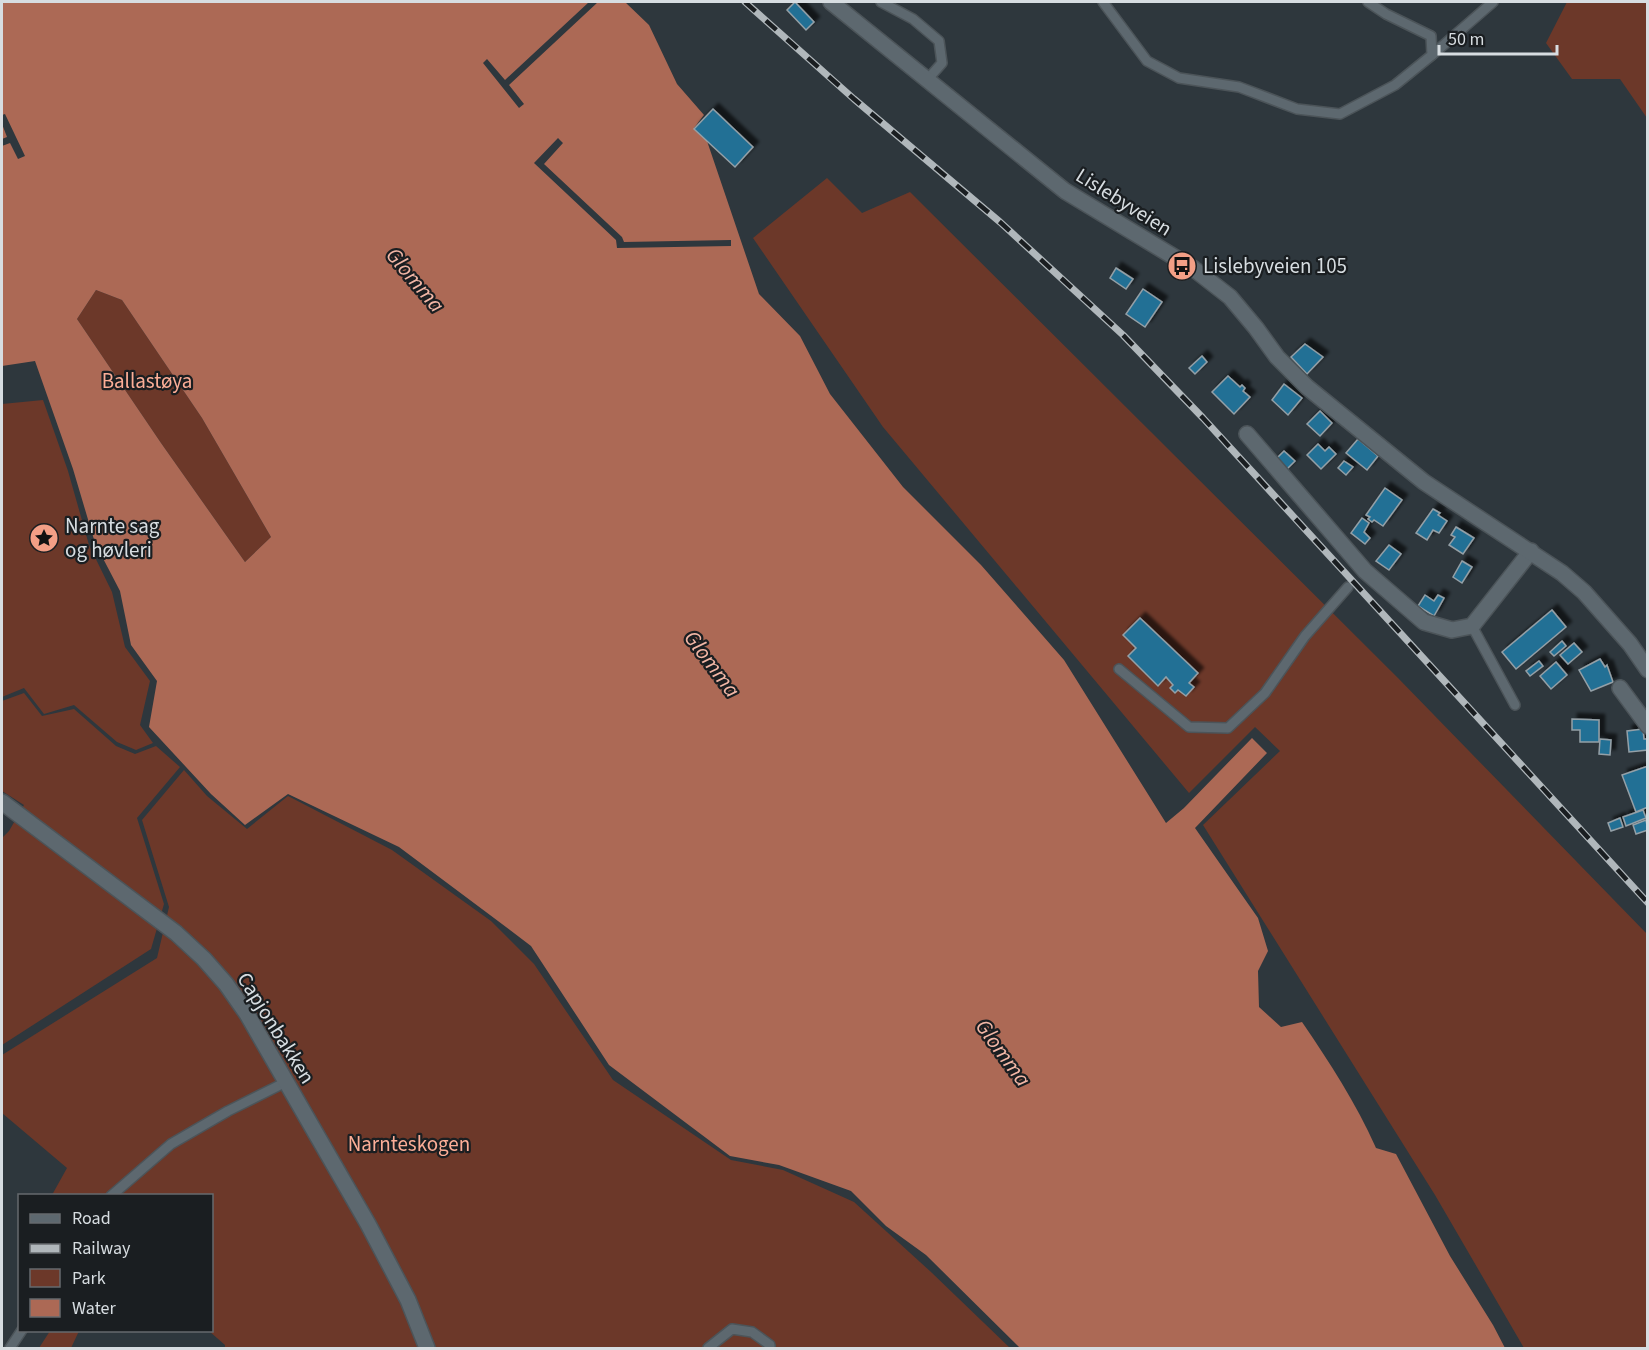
<svg xmlns="http://www.w3.org/2000/svg" width="1649" height="1350" font-family="'Source Sans 3',sans-serif">
	<defs>
		<filter id="shadow"><feDropShadow dx="5.5" dy="-5.5" stdDeviation="1.5" flood-color="#0009"/></filter>
	</defs>
	<rect width="100%" height="100%" fill="#2e373d"/>
	<!-- green -->
	<g fill="#6c3829">
		<polygon points="1567,2 1647,2 1647,118 1620,79 1572,79 1546,43"/>
		<polygon points="827,178 862,213 910,192 1398,678 1647,934 1647,1348 1524,1348 1435,1195 1203,825 1280,751 1255,727 1189,793 883,427 753,238"/>
		<polygon points="96,290 122,300 202,418 271,537 245,562 161,443 77,319"/>
		<polygon points="43,400 68,471 89,545 112,592 125,647 150,681 140,725 153,743 136,750 117,742 74,705 44,714 24,688 2,697 2,404"/>
		<polygon points="24,693 42,716 74,709 116,746 135,754 156,746 180,767 137,818 164,904 151,949 2,1045 2,838 9,831 24,805 2,791 2,701"/>
		<polygon points="184,770 207,796 247,829 288,796 392,850 491,921 534,964 613,1080 731,1160 783,1170 854,1202 931,1272 1010,1348 225,1348 225,1345 209,1331 212,1330 212,1196 52,1195 67,1168 2,1113 2,1055 157,958 169,907 142,820"/>
		<polygon points="50,1331 50,1330 79,1331 71,1348 39,1348"/>
	</g>
	<!-- water -->
	<path fill="#ac6955" fill-rule="evenodd" d="M2,2H625L649,25L677,84L704,115L694,128L707,141L759,294L800,336L830,394L903,487L981,565L1064,660L1166,823L1184,808L1252,738L1267,753L1195,828L1258,918L1268,951L1258,971L1259,1007L1281,1027L1302,1022C1330,1063 1356,1103 1376,1148L1396,1154L1450,1256L1493,1325L1505,1348H1020L926,1255L886,1226L851,1191L779,1165L730,1156L609,1065L531,946L494,918L399,847L288,794L245,825L211,794L149,727L157,681L131,645L120,591L95,543L73,469L35,361L2,366ZM96,290L122,300L202,418L271,537L245,562L161,443L77,319Z"/>
	<!-- pier -->
	<g fill="#2e373d">
		<polygon points="589,2 598,2 509,85 524,104 519,108 483,63 487,59 505,80"/>
		<polygon points="5,114 25,156 18,159 10,143 2,146 2,139 7,137 2,124 2,115"/>
		<polygon points="558,138 563,143 544,164 622,237 624,242 731,240 731,246 617,248 616,240 534,163"/>
	</g>
	<!-- building -->
	<g fill="#247095" stroke="#94a0a7" stroke-width="1.5" filter="url(#shadow)">
		<polygon points="795,2 814,22 806,30 787,10"/>
		<polygon points="713,109 753,147 735,167 694,129"/>
		<polygon points="1116,268 1133,279 1126,289 1110,278"/>
		<polygon points="1143,289 1162,302 1145,327 1126,314"/>
		<polygon points="1305,344 1323,357 1307,374 1291,357"/>
		<polygon points="1202,356 1207,362 1195,374 1189,368"/>
		<polygon points="1228,376 1240,387 1242,385 1245,388 1243,391 1250,397 1234,414 1212,392"/>
		<polygon points="1284,384 1302,398 1288,415 1272,400"/>
		<polygon points="1320,411 1332,423 1320,436 1307,424"/>
		<polygon points="1358,439 1378,456 1367,470 1346,453"/>
		<polygon points="1318,444 1325,451 1329,447 1336,454 1321,469 1307,455"/>
		<polygon points="1284,451 1295,461 1285,471 1274,461"/>
		<polygon points="1344,461 1353,467 1346,475 1338,468"/>
		<polygon points="1385,488 1402,500 1383,526 1374,520 1372,522 1368,519 1370,517 1366,515"/>
		<polygon points="1433,509 1440,513 1438,515 1447,521 1439,533 1433,530 1427,540 1416,533"/>
		<polygon points="1362,518 1369,523 1364,532 1370,538 1365,544 1351,533"/>
		<polygon points="1456,527 1474,538 1463,554 1449,545 1455,537 1451,535"/>
		<polygon points="1389,545 1401,554 1389,570 1376,561"/>
		<polygon points="1462,561 1472,567 1462,583 1453,577"/>
		<polygon points="1425,595 1434,601 1438,595 1444,598 1434,616 1418,606"/>
		<polygon points="1552,610 1566,627 1516,669 1502,652"/>
		<polygon points="1140,618 1198,673 1189,683 1194,687 1186,696 1178,690 1175,693 1170,688 1173,685 1166,677 1158,686 1128,656 1136,648 1123,635"/>
		<polygon points="1562,641 1566,646 1554,656 1550,652"/>
		<polygon points="1574,643 1582,652 1568,664 1560,655"/>
		<polygon points="1600,659 1605,667 1607,665 1613,682 1591,691 1579,670"/>
		<polygon points="1539,661 1543,666 1530,676 1526,671"/>
		<polygon points="1556,662 1567,675 1551,689 1540,676"/>
		<polygon points="1572,719 1599,720 1599,742 1580,742 1580,730 1572,730"/>
		<polygon points="1643,729 1644,739 1648,739 1648,750 1629,752 1627,731"/>
		<polygon points="1600,739 1611,740 1610,755 1599,754"/>
		<polygon points="1648,766 1648,807 1636,812 1622,775"/>
		<polygon points="1643,810 1646,818 1626,826 1623,817"/>
		<polygon points="1620,818 1623,827 1611,831 1608,823"/>
		<polygon points="1646,820 1648,830 1636,834 1633,825"/>
	</g>
	<g fill="none" stroke-linecap="round" stroke-linejoin="round">
		<!-- lane casing -->
		<g stroke="#4c5459" stroke-width="12">
			<g id="lane">
				<polyline points="881,2 913,19 939,41 942,63 927,80"/>
				<polyline points="1103,2 1147,61 1179,78 1239,87 1297,109 1340,114 1395,85 1432,55 1431,36 1386,14 1368,2"/>
				<polyline points="1432,55 1493,2"/>
				<polyline points="1472,626 1515,705"/>
				<polyline points="1119,669 1189,727 1228,728 1265,693 1305,636 1348,587"/>
				<polyline points="111,1196 171,1144 228,1111 286,1082"/>
				<polyline points="10,1348 22,1330"/>
				<polyline points="708,1348 732,1329 752,1332 770,1345 770,1348"/>
			</g>
		</g>
		<!-- street casing -->
		<g stroke="#4c5459" stroke-width="18">
			<g id="street">
				<polyline points="1247,434 1365,571 1424,622 1452,630 1472,626 1531,551"/>
				<polyline points="1620,688 1648,726"/>
			</g>
		</g>
		<!-- secondary casing -->
		<g stroke="#4c5459" stroke-width="18">
			<g id="secondary">
				<polyline points="831,2 1065,191 1194,269 1230,297 1256,328 1277,357 1307,387 1424,482 1562,573 1584,592 1630,644 1648,670"/>
				<polyline points="2,802 176,933 204,959 226,984 247,1014 368,1224 408,1300 427,1348"/>
			</g>
		</g>
		<!-- lane -->
		<use href="#lane" stroke="#5d686f" stroke-width="9"/>
		<!-- street -->
		<use href="#street" stroke="#5d686f" stroke-width="15"/>
		<!-- secondary -->
		<use href="#secondary" stroke="#5d686f" stroke-width="15"/>
		<!-- rail casing -->
		<g stroke="#b0b7bb" stroke-width="7">
			<polyline id="rail" points="745,2 854,99 1000,222 1123,335 1203,418 1648,903"/>
		</g>
		<!-- rail -->
		<use href="#rail" stroke="#1a1e21" stroke-width="4.5" stroke-dasharray="14" stroke-linecap="butt"/>
	</g>
	<!-- icons -->
	<defs>
		<g id="bus-disc" transform="scale(1.5)"><circle r="9.5" fill="#f39f86" stroke="#1a1e21"/><path d="M-5-6H5V4H4V6H2V4H-2V6H-4V4H-5ZM-3.5-4V0h7V-4ZM-3.5 1.2v1.5H-2V1.2ZM2 1.2v1.5H3.5V1.2Z" fill="#111"/></g>
		<g id="sight-disc" transform="scale(1.5)"><circle r="9.5" fill="#f39f86" stroke="#1a1e21"/><path d="M0-6L1.8-2.2L6-1.7L2.9 1.2L3.7 5.4L0 3.3L-3.7 5.4L-2.9 1.2L-6-1.7L-1.8-2.2Z" fill="#111"/></g>
	</defs>
	<g fill-rule="evenodd">
		<use href="#bus-disc" x="1182" y="266"/>
		<use href="#sight-disc" x="44" y="538"/>
	</g>
	<g text-anchor="middle" dominant-baseline="central" stroke-width="4.5" stroke-linejoin="round" paint-order="stroke">
		<!-- street labels -->
		<g font-size="21" fill="#d7dde1" stroke="#1a1e21">
			<text transform="translate(1124 202) rotate(32)">Lislebyveien</text>
			<text transform="translate(276 1028) rotate(58)">Capjonbakken</text>
		</g>
		<!-- poi labels -->
		<g font-size="21" fill="#d7dde1" stroke="#1a1e21" text-anchor="start">
			<text x="1203" y="266">Lislebyveien 105</text>
			<text x="65" y="526">Narnte sag<tspan x="65" dy="24">og høvleri</tspan></text>
		</g>
		<!-- park labels -->
		<g font-size="21" fill="#fcae97" stroke="#1a1e21">
			<text x="147" y="381">Ballastøya</text>
			<text x="409" y="1144">Narnteskogen</text>
		</g>
		<!-- water labels -->
		<g font-size="22" font-style="italic" fill="#f2b7a6" stroke="#1a1e21">
			<text transform="translate(415 280) rotate(50)">Glomma</text>
			<text transform="translate(712 664) rotate(53)">Glomma</text>
			<text transform="translate(1003 1053) rotate(54)">Glomma</text>
		</g>
	</g>
	<!-- border -->
	<rect width="1649" height="1350" fill="none" stroke="#d7dde1" stroke-width="6"/>
	<!-- legend -->
	<rect x="18" y="1194" width="195" height="138" fill="#1a1e21" stroke="#666a6e" stroke-width="1.5"/>
	<rect x="30" y="1214" width="30" height="9" fill="#5d686f" stroke="#666a6e" stroke-width="1.5"/>
	<text x="72" y="1224" font-size="18" fill="#d7dde1">Road</text>
	<rect x="30" y="1244" width="30" height="9" fill="#b0b7bb" stroke="#666a6e" stroke-width="1.5"/>
	<text x="72" y="1254" font-size="18" fill="#d7dde1">Railway</text>
	<rect x="30" y="1269" width="30" height="18" fill="#6c3829" stroke="#666a6e" stroke-width="1.5"/>
	<text x="72" y="1284" font-size="18" fill="#d7dde1">Park</text>
	<rect x="30" y="1299" width="30" height="18" fill="#ac6955" stroke="#666a6e" stroke-width="1.5"/>
	<text x="72" y="1314" font-size="18" fill="#d7dde1">Water</text>
	<!-- scale -->
	<path d="M1439 45v9h118v-9" fill="none" stroke="#d7dde1" stroke-width="3"/>
	<text x="1448" y="45" font-size="18" fill="#d7dde1" stroke="#1a1e21" stroke-width="4.5" paint-order="stroke">50 m</text>
</svg>
